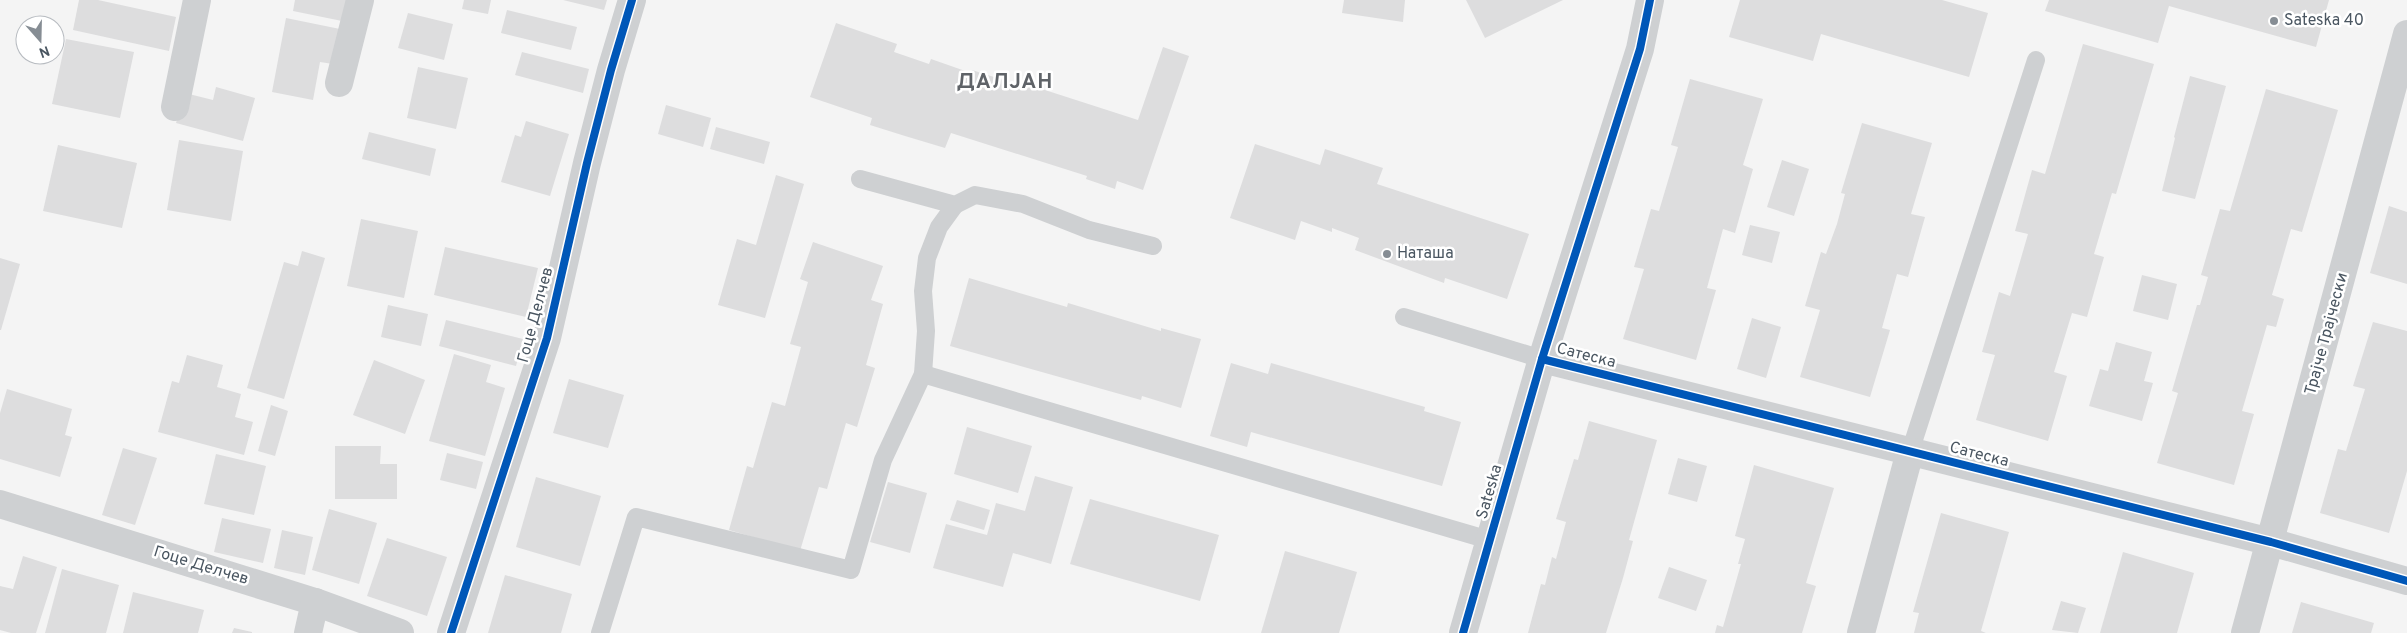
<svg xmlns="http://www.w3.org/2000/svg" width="2407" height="633" font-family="Overpass,sans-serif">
	<rect width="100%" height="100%" fill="#f4f4f4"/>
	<!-- building -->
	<g fill="#ddddde">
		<polygon points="79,0 98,0 176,17 169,51 73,30"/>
		<polygon points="295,0 347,0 342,21 293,11"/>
		<polygon points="464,0 491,0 488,14 462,9"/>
		<polygon points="563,0 607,0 604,10"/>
		<polygon points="1344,0 1405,0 1403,22 1342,13"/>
		<polygon points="1466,0 1563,0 1485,38"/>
		<polygon points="1740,0 1942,0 1988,13 1969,77 1821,34 1813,61 1729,37"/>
		<polygon points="2049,0 2329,0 2316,47 2169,6 2158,43 2045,11"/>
		<polygon points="507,10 577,27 571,50 501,33"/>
		<polygon points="408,13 453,24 444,60 398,48"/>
		<polygon points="286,18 340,29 333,64 320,62 313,100 272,92"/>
		<polygon points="836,23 897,44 894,52 929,64 931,59 971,73 972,70 1016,84 1017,81 1138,120 1163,47 1189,56 1143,190 1117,181 1115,189 1086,179 1087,176 951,133 945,148 905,136 870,125 872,118 810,97"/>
		<polygon points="66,39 134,52 120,118 52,104"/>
		<polygon points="2083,44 2154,64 2116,194 2112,193 2094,254 2104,257 2087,317 2072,313 2054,372 2067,376 2048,441 1976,420 1995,355 1982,352 1999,292 2010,296 2028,234 2015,231 2032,170 2045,174"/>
		<polygon points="522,52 589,69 583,93 515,75"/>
		<polygon points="418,67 468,78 456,129 407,118"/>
		<polygon points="2190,76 2226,86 2195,199 2162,191 2175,138 2174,137"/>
		<polygon points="1690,79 1763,99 1743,165 1753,169 1735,233 1723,229 1707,288 1716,290 1696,360 1623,339 1644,269 1634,267 1651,209 1659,211 1678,147 1671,145"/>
		<polygon points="216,87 255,98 243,141 176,123 185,93 213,100"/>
		<polygon points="2266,89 2338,110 2302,232 2291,229 2272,295 2284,299 2276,327 2267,325 2242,411 2254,414 2234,485 2157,463 2178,393 2172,391 2197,305 2200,305 2208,277 2201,275 2220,209 2230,211"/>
		<polygon points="666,105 711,118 703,147 658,134"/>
		<polygon points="526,121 569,134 550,196 501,182 515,135 521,137"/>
		<polygon points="1862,123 1932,143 1911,214 1925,217 1908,277 1897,274 1882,328 1890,330 1870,397 1800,377 1820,310 1805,306 1821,252 1826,254 1837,224 1845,194 1841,193"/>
		<polygon points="716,127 770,142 764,164 710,149"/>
		<polygon points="369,132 436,149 430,176 362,159"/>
		<polygon points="179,140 243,151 231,221 167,210"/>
		<polygon points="1255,144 1320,165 1325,149 1383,168 1377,184 1529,234 1507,299 1445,278 1444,283 1355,250 1359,238 1332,228 1332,232 1301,221 1295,240 1230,218"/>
		<polygon points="58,145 137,163 122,228 43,211"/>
		<polygon points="1782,160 1809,169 1794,216 1767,207"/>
		<polygon points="776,175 804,184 765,318 718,305 737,239 756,245"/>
		<polygon points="2389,206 2407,212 2407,284 2370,273"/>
		<polygon points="361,219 418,231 404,298 347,286"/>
		<polygon points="1750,225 1780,232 1772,263 1742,255"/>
		<polygon points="813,242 883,266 871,300 883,304 866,365 875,368 857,427 846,423 827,489 819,487 800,551 729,530 747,466 753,468 772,402 785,406 801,347 790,344 808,282 800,279"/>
		<polygon points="445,247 538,268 526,317 434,295"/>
		<polygon points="302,251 325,258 284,399 247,388 284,262 298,266"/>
		<polygon points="0,258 20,264 1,330 0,330"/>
		<polygon points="2142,275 2177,284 2168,320 2133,311"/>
		<polygon points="969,278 1067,307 1068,303 1161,331 1161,328 1201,339 1181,408 1142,396 1141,400 950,346"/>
		<polygon points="388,305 428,314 421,346 381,337"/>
		<polygon points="1752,318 1781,327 1766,378 1737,369"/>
		<polygon points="446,320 523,339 516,366 439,346"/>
		<polygon points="2373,322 2407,331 2407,471 2389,533 2320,513 2338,449 2346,451 2365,389 2353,386"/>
		<polygon points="2116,342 2152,352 2144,381 2153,383 2142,421 2089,406 2100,369 2108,371"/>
		<polygon points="454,354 491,365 486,382 505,388 485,456 429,441"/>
		<polygon points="187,355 223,365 217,387 241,394 235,417 253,422 244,455 158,432 172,381 179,383"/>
		<polygon points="374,360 425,380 405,434 353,415"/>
		<polygon points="1231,363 1268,374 1271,363 1425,407 1424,411 1461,422 1442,486 1251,432 1247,447 1210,436"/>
		<polygon points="569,379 624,395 608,448 553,433"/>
		<polygon points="7,389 72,409 65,435 72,437 60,477 0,459 0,413"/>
		<polygon points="271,405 288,411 275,456 258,451"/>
		<polygon points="1589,421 1657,440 1629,540 1633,541 1623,578 1606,633 1528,633 1541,584 1545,585 1552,557 1556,559 1566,522 1556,519 1574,459 1578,460"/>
		<polygon points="967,427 1032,446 1018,493 954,474"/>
		<polygon points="335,446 381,446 380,464 397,464 397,499 335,499"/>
		<polygon points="123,448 157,458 135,525 102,515"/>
		<polygon points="447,453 483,462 476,489 440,480"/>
		<polygon points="216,454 266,466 254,515 204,504"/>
		<polygon points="1678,458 1707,466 1697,502 1668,494"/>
		<polygon points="1754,465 1834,488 1806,583 1816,586 1802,633 1715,633 1717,625 1723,627 1741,564 1738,564 1745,539 1735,536"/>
		<polygon points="1035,476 1073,487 1051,564 1013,553 1003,587 933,568 946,524 987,535 996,503 1025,511"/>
		<polygon points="536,477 601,496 580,566 516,547"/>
		<polygon points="888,482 927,493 910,553 870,542"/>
		<polygon points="1090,499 1219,535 1200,601 1070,564"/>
		<polygon points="957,500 990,510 984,530 950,520"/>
		<polygon points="329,509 377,523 359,584 312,570"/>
		<polygon points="1941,513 2009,532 1981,631 1986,633 1914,633 1919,613 1913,612"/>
		<polygon points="222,518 271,529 263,563 214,552"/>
		<polygon points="282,530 313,537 305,575 274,568"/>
		<polygon points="387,538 447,557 427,616 367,596"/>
		<polygon points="1285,551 1357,572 1339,633 1261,633"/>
		<polygon points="2123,552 2194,573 2177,633 2100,633"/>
		<polygon points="23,556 57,567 36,633 11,633 0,630 0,586 13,589"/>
		<polygon points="1669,567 1707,580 1696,611 1658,598"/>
		<polygon points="62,569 119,585 106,633 45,633"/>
		<polygon points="505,575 572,594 561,633 488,633"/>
		<polygon points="133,592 204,610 198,633 123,633"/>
		<polygon points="2061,601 2086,608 2078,633 2052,630"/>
		<polygon points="2301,602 2374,623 2371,633 2292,633"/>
		<polygon points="234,628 252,632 252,633 232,633"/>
	</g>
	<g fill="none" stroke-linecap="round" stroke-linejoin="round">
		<!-- lane -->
		<g stroke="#ced0d2" stroke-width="18">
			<polyline points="860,179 955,205 975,195 1023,204 1089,230 1153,246"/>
			<polyline points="1404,317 1542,359"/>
			<polyline points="923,374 926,331 923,291 927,258 939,227 955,205"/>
			<polyline points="1910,452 2036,60"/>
			<polyline points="600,633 636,517 851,570 883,460 923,374 1489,540"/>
		</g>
		<!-- street -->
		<g stroke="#ced0d2" stroke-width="28">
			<polyline points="339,83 360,0"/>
			<polyline points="175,107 197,0"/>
			<polyline points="1542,359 2271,542 2407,581"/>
			<polyline points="0,504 315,602 400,633"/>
			<polyline points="308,633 315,602"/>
			<polyline points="451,633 547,338 587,163 611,70 632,0"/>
			<polyline points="1463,633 1542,359 1640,49 1650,0"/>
			<polyline points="1861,633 1910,452"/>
			<polyline points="2245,633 2407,34"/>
		</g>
		<!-- cycleway casing -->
		<g stroke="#fff" stroke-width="11">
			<g id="cycleway">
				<polyline points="1542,359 2271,542 2407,581"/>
				<polyline points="451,633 547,338 587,163 611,70 632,0"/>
				<polyline points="1463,633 1542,359 1640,49 1650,0"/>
			</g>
		</g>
		<!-- cycleway -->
		<use href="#cycleway" stroke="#0057b8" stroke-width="8"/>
	</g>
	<!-- markers -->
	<g fill="#868d94" stroke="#fff" stroke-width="2">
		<circle cx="2274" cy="21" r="5"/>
		<circle cx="1387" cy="254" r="5"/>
	</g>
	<g text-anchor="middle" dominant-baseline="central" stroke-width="5" stroke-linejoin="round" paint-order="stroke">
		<!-- poi labels -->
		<g font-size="16" fill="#4a5661" stroke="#fff" text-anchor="start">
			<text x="2284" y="21">Sateska 40</text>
			<text x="1397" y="254">Наташа</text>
		</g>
		<!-- street labels -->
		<g font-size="16" fill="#4a5661" stroke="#fff">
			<text transform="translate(536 315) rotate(-75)">Гоце Делчев</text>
			<text transform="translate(2327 334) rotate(-75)">Трајче Трајчески</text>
			<text transform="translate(1586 356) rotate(14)">Сатеска</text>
			<text transform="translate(1979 455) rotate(14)">Сатеска</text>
			<text transform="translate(1490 492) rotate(-74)">Sateska</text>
			<text transform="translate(201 566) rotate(17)">Гоце Делчев</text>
		</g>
		<!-- district labels -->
		<g font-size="21" font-weight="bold" letter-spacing="1" fill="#5f6368" stroke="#fff">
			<text x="1005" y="82">ДАЛЈАН</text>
		</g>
	</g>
	<!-- north arrow -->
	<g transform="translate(40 40) rotate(160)"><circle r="24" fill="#ffffff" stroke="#b7bbc0"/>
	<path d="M0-4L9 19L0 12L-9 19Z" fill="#868d94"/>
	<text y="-8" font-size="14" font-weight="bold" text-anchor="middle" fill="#4a5661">N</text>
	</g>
</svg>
